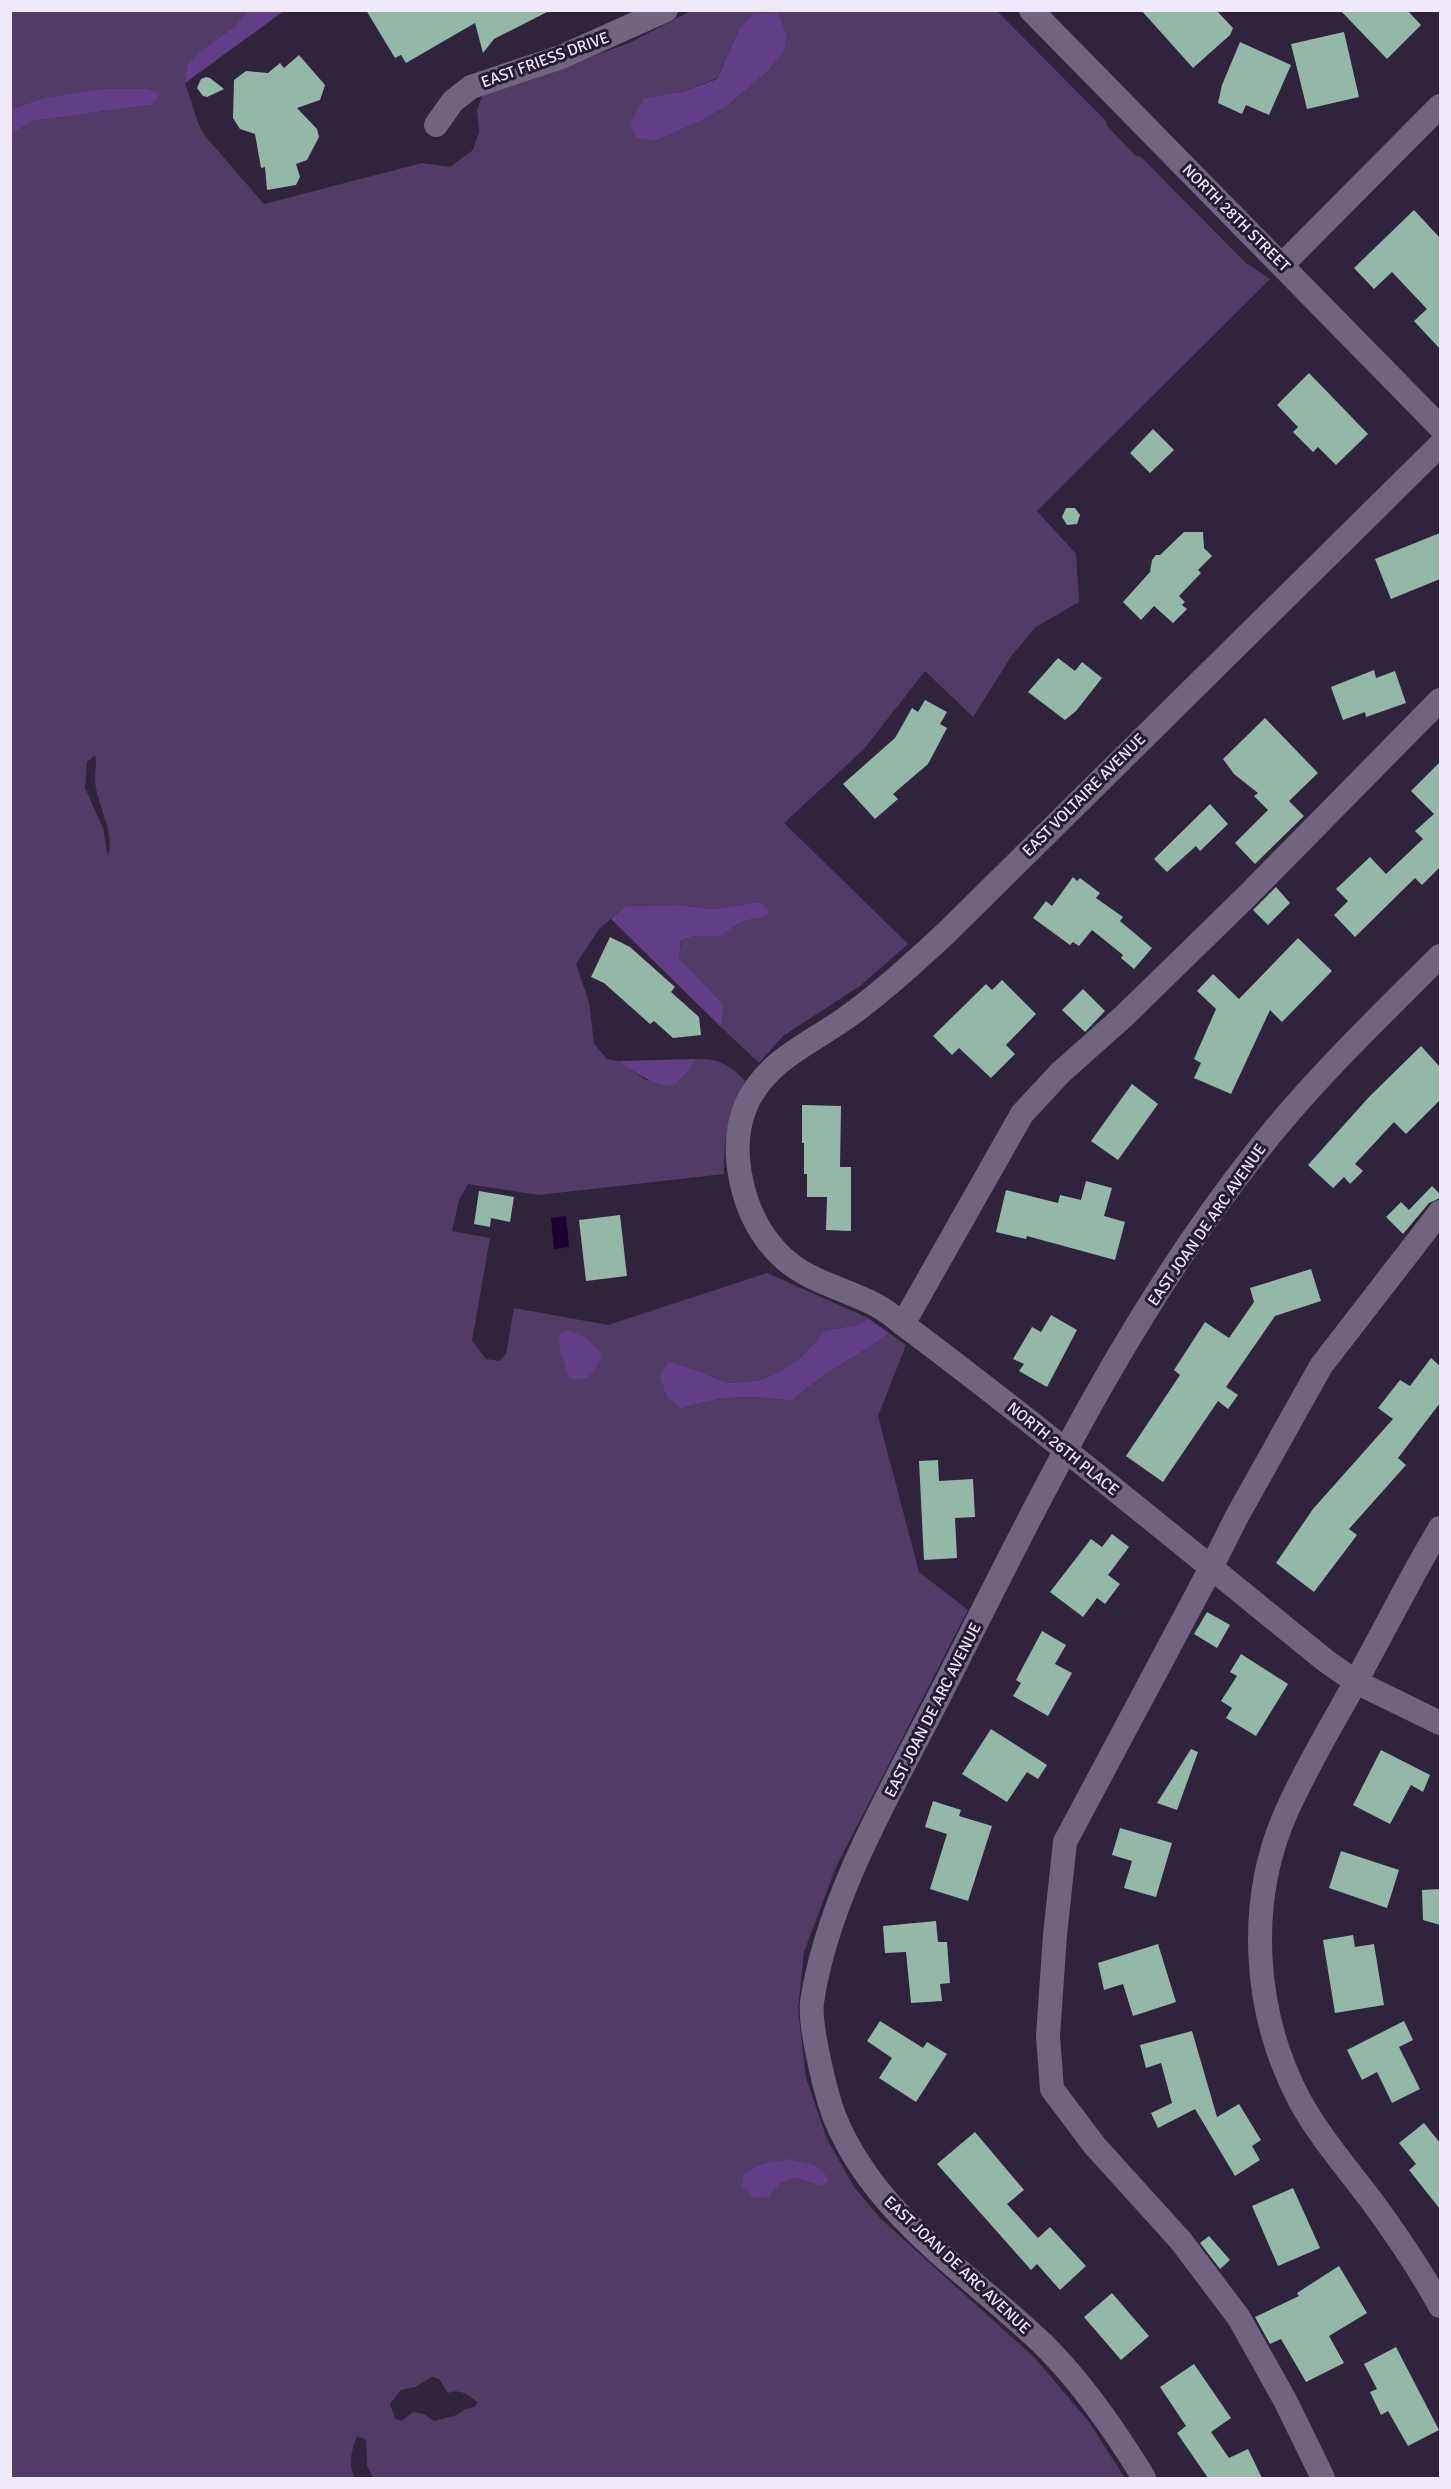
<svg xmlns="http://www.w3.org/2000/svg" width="1451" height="2489" font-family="Signika,sans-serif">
	<rect width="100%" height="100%" fill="#2f243c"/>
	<!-- green -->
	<path fill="#503c67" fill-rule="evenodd" d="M11,11H247L235,26L203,49L187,65L185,83L198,123L205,136L264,204L422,163L450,167L473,150L479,132L477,110L482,96L629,43L691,11H997L1106,121L1107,126L1136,156L1141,157L1246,263L1270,279L1037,511L1076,554L1079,602L1036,627L1012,655L973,717L925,671L864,749L784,823L908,944L860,986L783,1036L759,1063L721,1027L724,1005L678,959L682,941L695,936L719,937L743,921L766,917L760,902L713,909L679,905L626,906L599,929L576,964L589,1002L594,1044L607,1059L618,1061L646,1080L680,1081L696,1059C718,1058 731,1065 745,1081C730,1117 723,1134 724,1174L539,1195L468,1184L459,1200L452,1231L490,1238L472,1341L486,1359L500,1361L506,1354L514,1308L608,1325L767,1273L868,1318L859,1325L826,1330L801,1357L779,1372L755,1381L728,1383L696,1370L668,1363L681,1409C722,1395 750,1395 792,1401C821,1373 858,1357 889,1333L906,1345L878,1416L919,1572L968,1610L836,1867L804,1952L798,2009L806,2078L827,2139L854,2187L881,2219L1035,2358L1089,2422L1125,2478H373L367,2465L366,2440L357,2436C351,2451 348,2464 355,2478H11L10,134L32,121L151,105L44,98L11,109ZM738,31L787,37L784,52L767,72L727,106L701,121L655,141L644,98L685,91L717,78ZM95,755C97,764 95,770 95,778C95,804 116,830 108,856L103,828L85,788L87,762ZM789,2159L821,2186L795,2178L780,2184ZM432,2377L439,2379L448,2393C461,2389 467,2394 477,2402L475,2407L465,2409L457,2415L434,2421L424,2414L413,2412L402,2421L395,2419L390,2404L401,2390L415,2387Z"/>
	<!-- forest -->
	<g fill="#613e86">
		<polygon points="247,11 284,11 185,83 187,65 203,49 235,26"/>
		<polygon points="778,12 787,37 784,52 767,72 727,106 701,121 655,141 636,138 630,124 644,98 685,91 717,79 738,31 753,14"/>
		<polygon points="105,89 147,89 160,94 151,105 32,121 11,134 11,109 44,98"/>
		<polygon points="760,902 769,910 766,917 743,921 719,937 695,936 681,941 679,959 724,1005 721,1027 611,919 626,906 679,905 713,909"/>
		<path d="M696,1059C691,1066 685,1076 678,1082C663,1093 631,1070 618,1061Z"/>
		<path d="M868,1318L889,1333C858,1357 821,1373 792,1401C749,1395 722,1395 681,1409L667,1397L660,1376L668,1362L696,1370L728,1383L756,1381L779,1372L801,1357L826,1330L859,1325Z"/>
		<path d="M566,1330L586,1338L602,1354C595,1372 589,1383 569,1378L560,1349L559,1335Z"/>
		<path d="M789,2159C804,2163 824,2164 828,2181L821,2186L795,2178L780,2184L768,2198L753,2197L742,2187L744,2174L762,2164Z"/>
	</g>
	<!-- water -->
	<polygon fill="#19002e" points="566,1216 569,1247 554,1249 551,1218"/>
	<!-- building -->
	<g fill="#94b8a8">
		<polygon points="366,10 551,10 494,39 483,53 475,23 406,63 401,55 395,58"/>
		<polygon points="1141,10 1216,10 1233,28 1230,35 1193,68"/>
		<polygon points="1340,10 1407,10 1421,25 1387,59"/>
		<polygon points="1344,32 1359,97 1307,109 1291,44"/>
		<polygon points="1240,42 1291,65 1269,115 1246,105 1242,114 1218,103 1222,85"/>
		<polygon points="299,55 325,85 320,100 297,108 317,129 319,137 307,160 296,164 300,177 296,185 267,190 265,167 261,168 255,134 240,129 233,118 234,80 246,71 268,73 280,63 284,68"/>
		<polygon points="206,77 210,78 224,89 207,97 203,96 197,88 201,79"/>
		<polygon points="1414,210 1440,238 1440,349 1414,321 1427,309 1392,272 1374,289 1354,268"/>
		<polygon points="1309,373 1368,434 1336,465 1318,447 1313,452 1293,432 1298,427 1277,405"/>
		<polygon points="1153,429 1174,450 1150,473 1130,453"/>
		<polygon points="1066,508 1075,508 1080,515 1077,524 1067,525 1062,517"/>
		<polygon points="1184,532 1203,532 1204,548 1212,556 1198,570 1201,573 1179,596 1185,602 1182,605 1187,609 1173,623 1154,606 1141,620 1123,602 1150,572 1152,560 1156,555 1160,555"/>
		<polygon points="1440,533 1440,579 1391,599 1375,559"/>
		<polygon points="1058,658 1075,671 1082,662 1102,678 1076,711 1065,720 1028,692"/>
		<polygon points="1374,670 1376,678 1395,671 1406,703 1366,717 1365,712 1343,720 1331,687"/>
		<polygon points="925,700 947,712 940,724 947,728 928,764 893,794 898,799 875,819 843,784 895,738 912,708 918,712"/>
		<polygon points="1265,718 1318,773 1289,801 1304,816 1255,864 1235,843 1268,810 1254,796 1258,793 1234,774 1223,759"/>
		<polygon points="1440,762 1440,867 1422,885 1415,878 1355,937 1334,915 1348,901 1336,889 1370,857 1386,874 1423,839 1415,831 1434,814 1411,791"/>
		<polygon points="1210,804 1228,824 1200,851 1196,846 1167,872 1154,859"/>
		<polygon points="1073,877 1077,881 1080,878 1100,893 1096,898 1123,917 1120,921 1152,948 1134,969 1121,958 1123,955 1092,930 1079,946 1073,942 1070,945 1033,918 1046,901 1052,906"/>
		<polygon points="1276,887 1290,903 1268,925 1253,910"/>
		<polygon points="610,937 630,947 675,987 671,992 699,1017 701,1035 673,1038 654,1021 650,1024 604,983 591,977"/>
		<polygon points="1298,938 1332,971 1282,1022 1270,1010 1231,1094 1194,1078 1201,1063 1194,1059 1216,1009 1197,991 1213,974 1239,999"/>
		<polygon points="1002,980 1036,1014 1006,1045 1015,1054 991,1078 959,1048 952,1055 933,1036 986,984 992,990"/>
		<polygon points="1083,989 1105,1011 1085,1032 1062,1010"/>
		<polygon points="1421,1046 1440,1067 1440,1100 1406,1134 1394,1122 1355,1164 1363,1171 1350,1184 1344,1177 1333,1188 1308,1165 1369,1097"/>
		<polygon points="1132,1084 1158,1104 1118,1160 1091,1141"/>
		<polygon points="802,1105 841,1106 840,1167 851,1167 851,1231 826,1230 827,1197 807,1197 807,1174 804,1174 804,1143 802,1143"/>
		<polygon points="1086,1181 1112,1188 1104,1216 1125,1222 1115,1260 1027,1236 1026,1239 996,1232 1006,1190 1058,1203 1060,1195 1081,1200"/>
		<polygon points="1432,1186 1440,1194 1440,1198 1429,1203 1403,1234 1386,1217 1401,1202 1409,1210"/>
		<polygon points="479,1191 514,1197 510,1222 491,1218 490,1227 474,1224"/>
		<polygon points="620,1215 627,1276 586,1281 579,1220"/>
		<polygon points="1311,1269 1321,1301 1275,1316 1226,1387 1238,1395 1228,1409 1218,1401 1163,1482 1126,1456 1180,1375 1174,1370 1205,1322 1229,1338 1254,1302 1250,1288"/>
		<polygon points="1051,1315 1077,1330 1047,1387 1019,1371 1024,1364 1013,1359 1032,1327 1041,1332"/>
		<polygon points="1431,1358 1440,1366 1440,1403 1398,1458 1406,1465 1349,1529 1357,1535 1314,1592 1276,1563 1313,1509 1393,1419 1378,1408 1400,1380 1410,1386"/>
		<polygon points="938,1460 939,1481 973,1479 975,1517 955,1518 957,1558 924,1560 919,1461"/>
		<polygon points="1112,1534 1129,1547 1108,1575 1120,1584 1105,1604 1097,1598 1083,1617 1050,1592 1091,1539 1102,1547"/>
		<polygon points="1207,1612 1230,1625 1217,1648 1194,1634"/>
		<polygon points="1042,1631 1066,1645 1055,1664 1072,1673 1048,1716 1013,1696 1021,1683 1016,1680"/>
		<polygon points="1241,1654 1288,1684 1256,1736 1226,1718 1232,1708 1221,1701 1237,1676 1230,1672"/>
		<polygon points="991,1729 1047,1765 1038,1779 1027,1772 1007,1802 962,1774"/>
		<polygon points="1191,1749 1198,1752 1177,1810 1157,1803"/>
		<polygon points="1381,1750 1430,1775 1423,1792 1411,1785 1390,1824 1353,1805"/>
		<polygon points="933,1801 961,1810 959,1816 992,1826 968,1901 930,1889 947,1834 925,1827"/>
		<polygon points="1120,1828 1172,1843 1156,1897 1124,1888 1132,1861 1112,1855"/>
		<polygon points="1341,1851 1399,1870 1387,1908 1329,1888"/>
		<polygon points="1440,1889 1440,1925 1423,1920 1422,1890"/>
		<polygon points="936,1921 938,1942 947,1942 950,1983 940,1984 942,2001 911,2003 906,1952 885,1953 883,1926"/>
		<polygon points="1353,1935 1355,1947 1374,1944 1384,2005 1335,2013 1323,1940"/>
		<polygon points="1158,1944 1176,2002 1133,2016 1123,1984 1104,1990 1098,1963"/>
		<polygon points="880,2021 923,2048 927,2042 947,2054 916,2102 879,2078 892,2058 867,2041"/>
		<polygon points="1404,2021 1413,2040 1399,2047 1420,2089 1392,2103 1377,2072 1362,2080 1347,2050"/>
		<polygon points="1192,2031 1217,2117 1239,2104 1261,2140 1252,2146 1260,2160 1235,2176 1195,2109 1158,2128 1151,2113 1172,2103 1161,2063 1146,2068 1140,2045"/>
		<polygon points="1424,2123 1440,2143 1440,2209 1409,2170 1416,2164 1399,2143"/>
		<polygon points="975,2132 1024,2190 1007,2204 1038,2238 1050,2227 1086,2266 1060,2290 1037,2264 1031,2270 937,2164"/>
		<polygon points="1293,2188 1320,2248 1278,2266 1252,2206"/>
		<polygon points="1209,2236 1230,2260 1220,2269 1200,2243"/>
		<polygon points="1339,2266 1367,2313 1329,2336 1344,2363 1306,2382 1281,2339 1270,2344 1255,2317 1299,2296 1297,2293"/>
		<polygon points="1112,2293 1149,2336 1121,2360 1084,2317"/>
		<polygon points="1396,2347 1439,2430 1408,2446 1388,2411 1381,2415 1370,2392 1377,2389 1364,2364"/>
		<polygon points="1194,2364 1231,2418 1211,2432 1229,2458 1248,2449 1262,2478 1208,2478 1177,2433 1186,2426 1160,2387"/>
	</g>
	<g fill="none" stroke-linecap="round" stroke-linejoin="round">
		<!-- minor -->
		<g stroke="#706480" stroke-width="24">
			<polyline points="1031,10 1440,427"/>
			<polyline points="436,125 453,101 471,87 561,57 666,10"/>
			<polyline points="1282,265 1440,106"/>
			<path d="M1440,445L945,934C912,964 879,995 843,1020C807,1045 767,1061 747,1103C726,1150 743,1217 778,1253C806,1282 842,1287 876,1305C889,1312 900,1322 912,1331C1053,1437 1189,1550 1326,1661L1356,1682L1440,1723"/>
			<polyline points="903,1324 1022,1114 1060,1073 1124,1016 1248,895 1440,700"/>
			<path d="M1440,1528C1410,1578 1384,1631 1355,1683C1331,1727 1305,1769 1285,1815C1246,1905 1254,2015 1300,2101C1320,2137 1346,2167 1371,2200C1396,2234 1420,2269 1440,2306"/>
			<path d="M1144,2478C1116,2432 1084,2385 1045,2346C971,2274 876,2218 835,2118C826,2095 809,2025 812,2002C828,1894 894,1786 943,1689C1037,1504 1128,1313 1258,1150C1313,1080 1378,1018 1440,956"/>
			<polyline points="1323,2478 1286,2402 1239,2318 1181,2241 1095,2146 1052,2089 1048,2036 1055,1935 1065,1842 1211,1568 1236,1518 1321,1366 1440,1212"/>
		</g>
	</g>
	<g text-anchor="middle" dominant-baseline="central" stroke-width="6" stroke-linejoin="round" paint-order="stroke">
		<!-- street labels -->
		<g font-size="16" fill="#efe9f9" stroke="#251b32">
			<text transform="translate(545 60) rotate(-20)">EAST FRIESS DRIVE</text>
			<text transform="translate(1236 218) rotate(45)">NORTH 28TH STREET</text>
			<text transform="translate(1084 795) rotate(-45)">EAST VOLTAIRE AVENUE</text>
			<text transform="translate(1207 1225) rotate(-55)">EAST JOAN DE ARC AVENUE</text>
			<text transform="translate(1063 1449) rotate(39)">NORTH 26TH PLACE</text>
			<text transform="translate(933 1710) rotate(-63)">EAST JOAN DE ARC AVENUE</text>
			<text transform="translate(957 2265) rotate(43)">EAST JOAN DE ARC AVENUE</text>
		</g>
	</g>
	<!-- border -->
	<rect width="1451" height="2489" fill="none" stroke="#efe9f9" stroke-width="24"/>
</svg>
